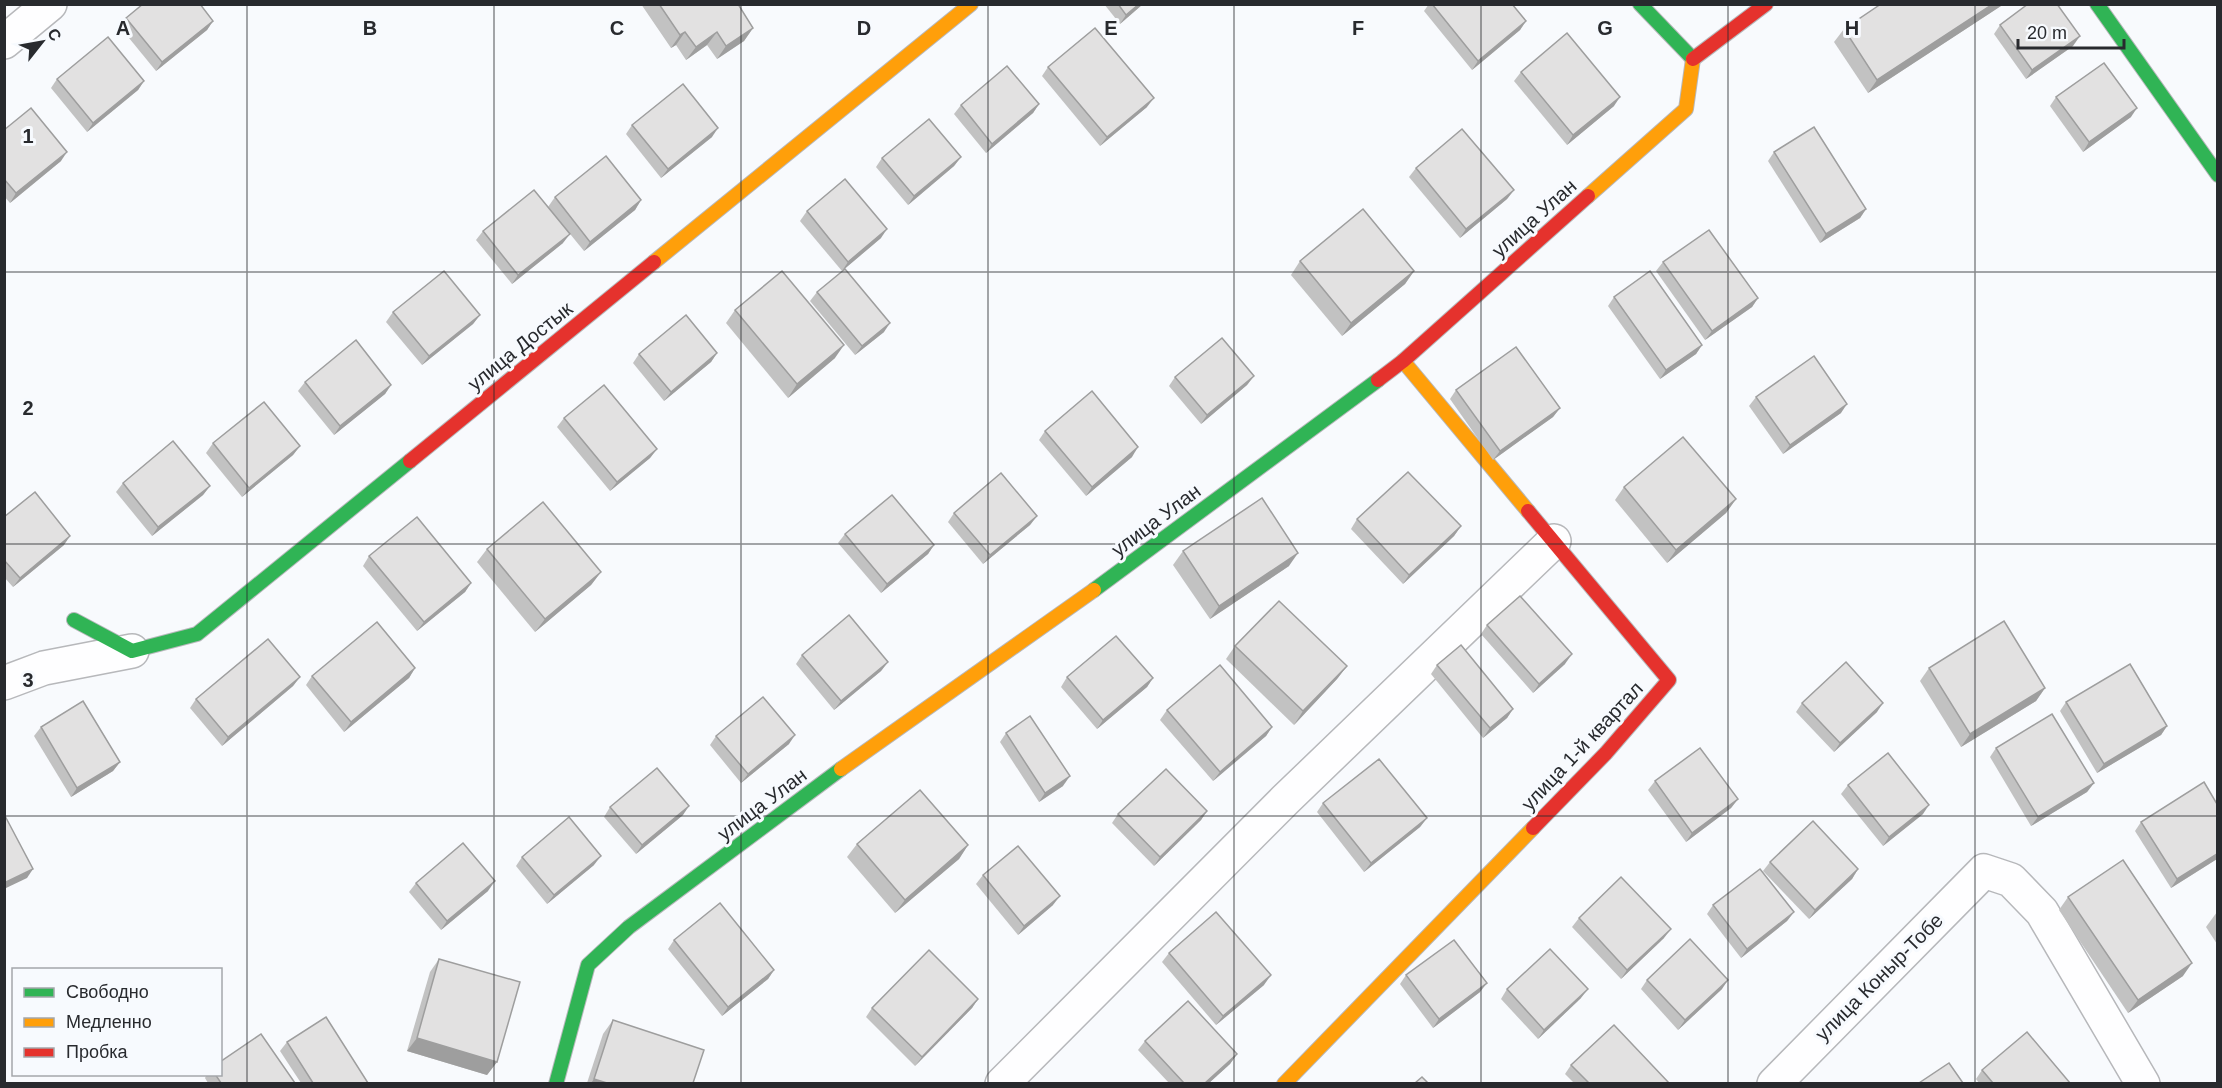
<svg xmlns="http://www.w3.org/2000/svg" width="2222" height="1088" font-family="Arial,sans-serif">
	<rect width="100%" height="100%" fill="#f8fafd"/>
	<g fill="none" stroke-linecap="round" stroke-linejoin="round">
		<!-- street casing -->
		<g stroke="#b7b8bb" stroke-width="36">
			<g id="street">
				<polyline points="4,42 50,4"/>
				<polyline points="4,683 44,668 132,651"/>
				<polyline points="1002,1084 1285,800 1554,541"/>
				<polyline points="1774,1084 1984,871 2011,880 2042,912 2143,1084"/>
			</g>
		</g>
		<!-- fast casing -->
		<g stroke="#b7b8bb" stroke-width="16">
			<g id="fast">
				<polyline points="1640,4 1693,59"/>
				<polyline points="2097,4 2218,175"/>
				<polyline points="1094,590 1378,380"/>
				<polyline points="74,620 132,651 197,634 410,461"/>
				<polyline points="556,1084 588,965 629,927 841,769"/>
			</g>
		</g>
		<!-- slow casing -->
		<g stroke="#b7b8bb" stroke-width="16">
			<g id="slow">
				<polyline points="1588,196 1686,109 1693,59"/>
				<polyline points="654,262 971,4"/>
				<polyline points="1403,361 1528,511"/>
				<polyline points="841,769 1094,590"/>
				<polyline points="1284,1084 1533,828"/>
			</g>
		</g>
		<!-- jam casing -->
		<g stroke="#b7b8bb" stroke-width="16">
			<g id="jam">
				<polyline points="1693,59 1766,4"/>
				<polyline points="1378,380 1403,361 1588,196"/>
				<polyline points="410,461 654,262"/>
				<polyline points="1528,511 1669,680 1606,753 1533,828"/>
			</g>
		</g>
		<!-- street -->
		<use href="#street" stroke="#fefeff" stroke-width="33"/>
		<!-- fast -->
		<use href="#fast" stroke="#30b455" stroke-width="14"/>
		<!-- slow -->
		<use href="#slow" stroke="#ff9f0a" stroke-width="14"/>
		<!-- jam -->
		<use href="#jam" stroke="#e5322d" stroke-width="14"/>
	</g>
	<!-- wall -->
	<g fill="#c2c2c2">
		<polygon points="641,4 738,4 753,28 744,41 717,59 707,45 686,60 676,45 671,48"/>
		<polygon points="1104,4 1143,4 1120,24"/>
		<polygon points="1429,4 1512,4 1526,21 1520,30 1472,70 1424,11"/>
		<polygon points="2004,4 1868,93 1834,42 1844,29"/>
		<polygon points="126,18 213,21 207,30 156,71 120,27"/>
		<polygon points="2000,25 2073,46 2026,79 1994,34"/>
		<polygon points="1048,67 1147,107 1100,146 1042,76"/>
		<polygon points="1521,72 1614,106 1567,145 1514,81"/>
		<polygon points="57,79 144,81 138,90 87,132 51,88"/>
		<polygon points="2056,97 2131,117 2083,152 2050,106"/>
		<polygon points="1039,104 1033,113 986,153 954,114 961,105"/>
		<polygon points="632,125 712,137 661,178 626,134"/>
		<polygon points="4,130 61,161 10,203 4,196"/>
		<polygon points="1774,152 1866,209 1860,218 1820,243 1768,161"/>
		<polygon points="961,157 954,166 908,205 876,167 882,158"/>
		<polygon points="1416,168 1514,190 1507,199 1460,238 1409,177"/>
		<polygon points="555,197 641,200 635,210 584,251 548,207"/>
		<polygon points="807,211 881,238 842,271 800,221"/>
		<polygon points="483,231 563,243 512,284 476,240"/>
		<polygon points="1300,261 1414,271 1405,284 1342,336 1291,275"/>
		<polygon points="1663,262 1758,298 1752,307 1705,340 1656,271"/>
		<polygon points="817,292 884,332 855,355 810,301"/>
		<polygon points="1614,297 1702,345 1696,354 1660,379 1608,306"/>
		<polygon points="735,310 835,358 788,398 726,323"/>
		<polygon points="393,312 480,315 473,324 422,365 386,322"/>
		<polygon points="717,353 711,362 664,401 633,363 639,354"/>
		<polygon points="1254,376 1247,385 1201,424 1169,386 1175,377"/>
		<polygon points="305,382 391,385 385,394 334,435 298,391"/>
		<polygon points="1456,390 1560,408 1553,417 1493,460 1450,399"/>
		<polygon points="1756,397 1841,413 1783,454 1749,406"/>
		<polygon points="564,418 657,449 650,458 610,491 557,427"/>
		<polygon points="1045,431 1132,457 1086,496 1039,440"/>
		<polygon points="213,443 300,446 293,455 242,497 206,453"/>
		<polygon points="123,483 210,486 203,495 152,536 116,492"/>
		<polygon points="1624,487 1736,499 1726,513 1667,563 1615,500"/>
		<polygon points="954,513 1037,516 1030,525 983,564 948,522"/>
		<polygon points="4,517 64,545 13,587 4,577"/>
		<polygon points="1357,519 1461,526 1454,536 1403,584 1351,529"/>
		<polygon points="845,534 934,545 928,554 881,593 838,543"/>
		<polygon points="487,549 601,572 591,585 535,632 477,562"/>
		<polygon points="1183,551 1289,566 1210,619 1173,565"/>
		<polygon points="369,556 471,583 465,592 417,631 363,566"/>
		<polygon points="1487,625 1565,664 1533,693 1481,634"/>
		<polygon points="1235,646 1347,666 1337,679 1294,725 1226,659"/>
		<polygon points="802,655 888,662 881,671 834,710 796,664"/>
		<polygon points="1437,665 1513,709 1507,718 1483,738 1431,674"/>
		<polygon points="415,668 409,678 344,732 306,685 312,676"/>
		<polygon points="1929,668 2045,688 2036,701 1961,747 1920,681"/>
		<polygon points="300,677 293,686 222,746 190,708 196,699"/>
		<polygon points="1067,677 1153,678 1147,687 1097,729 1061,687"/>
		<polygon points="2066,702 2167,726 2161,735 2097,773 2060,711"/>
		<polygon points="1802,703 1877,712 1834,752 1796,712"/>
		<polygon points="1167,710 1272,727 1266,736 1213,781 1160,720"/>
		<polygon points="41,727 120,762 113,771 71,797 34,736"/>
		<polygon points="1006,733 1063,786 1039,802 1000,742"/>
		<polygon points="716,736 789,744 741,783 710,745"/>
		<polygon points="1996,748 2094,783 2087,792 2031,826 1990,757"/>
		<polygon points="1655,781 1738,799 1731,808 1686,842 1648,790"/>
		<polygon points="1848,785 1923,814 1883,846 1841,794"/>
		<polygon points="1323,803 1427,818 1420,827 1364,872 1317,812"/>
		<polygon points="610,807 683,815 636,854 604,817"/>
		<polygon points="1207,811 1201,820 1154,866 1112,823 1118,814"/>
		<polygon points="2141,822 2217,859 2171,888 2135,831"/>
		<polygon points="857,844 968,845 959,859 895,913 847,857"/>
		<polygon points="522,857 594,865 547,904 516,866"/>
		<polygon points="1770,862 1858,869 1852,879 1809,919 1763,871"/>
		<polygon points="983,875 1053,905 1018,935 976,884"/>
		<polygon points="416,883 488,891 441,930 409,892"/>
		<polygon points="2068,897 2183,976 2128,1013 2059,910"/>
		<polygon points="1713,905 1794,912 1787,921 1741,958 1707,914"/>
		<polygon points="2217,912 2217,944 2206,927"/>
		<polygon points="1579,918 1664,938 1621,979 1572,927"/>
		<polygon points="674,940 774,970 768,979 722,1016 668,949"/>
		<polygon points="1169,953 1264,985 1216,1025 1162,962"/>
		<polygon points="439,959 497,1062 487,1075 407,1051 430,972"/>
		<polygon points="1406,975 1480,992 1433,1028 1400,984"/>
		<polygon points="1647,980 1722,989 1678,1030 1641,989"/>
		<polygon points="1507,989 1581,998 1538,1039 1501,999"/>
		<polygon points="978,999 972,1008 915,1066 866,1017 872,1008"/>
		<polygon points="613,1020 693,1083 587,1083 603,1034"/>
		<polygon points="1145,1041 1237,1054 1230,1064 1209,1083 1169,1083 1138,1050"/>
		<polygon points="287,1042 368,1083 301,1083 280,1051"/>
		<polygon points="1571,1065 1669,1083 1574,1083 1565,1074"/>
		<polygon points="1982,1070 2070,1083 1979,1083 1976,1079"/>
		<polygon points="207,1074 220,1074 295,1083 208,1083 205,1078"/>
	</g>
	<!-- shaded-wall -->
	<g fill="#9e9e9e">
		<polygon points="1139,4 1143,4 1120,24 1126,15"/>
		<polygon points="1993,4 2004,4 1868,93 1877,80"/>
		<polygon points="213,21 207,30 156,71 162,62"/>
		<polygon points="1526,21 1520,30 1472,70 1478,61"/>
		<polygon points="753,28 744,41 717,59 726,46"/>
		<polygon points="685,32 676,45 671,48 680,35"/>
		<polygon points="717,32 707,45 686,60 696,47"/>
		<polygon points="2080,36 2073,46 2026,79 2032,70"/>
		<polygon points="144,81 138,90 87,132 93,123"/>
		<polygon points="1620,97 1614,106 1567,145 1573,135"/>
		<polygon points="1154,98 1147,107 1100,146 1107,137"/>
		<polygon points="1039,104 1033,113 986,153 992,144"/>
		<polygon points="2137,108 2131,117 2083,152 2089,142"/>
		<polygon points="718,128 712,137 661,178 668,169"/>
		<polygon points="67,152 61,161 10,203 16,193"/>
		<polygon points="961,157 954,166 908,205 914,196"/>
		<polygon points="1514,190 1507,199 1460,238 1466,229"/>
		<polygon points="641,200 635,210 584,251 590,242"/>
		<polygon points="1866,209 1860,218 1820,243 1826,234"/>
		<polygon points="887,229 881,238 842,271 848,262"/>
		<polygon points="570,234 563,243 512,284 518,275"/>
		<polygon points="1414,271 1405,284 1342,336 1351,323"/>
		<polygon points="1758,298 1752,307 1705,340 1712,331"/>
		<polygon points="480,315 473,324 422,365 429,356"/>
		<polygon points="890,323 884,332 855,355 862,346"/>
		<polygon points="844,345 835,358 788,398 797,384"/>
		<polygon points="1702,345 1696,354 1660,379 1666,370"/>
		<polygon points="717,353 711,362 664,401 671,392"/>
		<polygon points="1254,376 1247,385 1201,424 1207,415"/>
		<polygon points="391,385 385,394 334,435 340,426"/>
		<polygon points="1847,404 1841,413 1783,454 1790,445"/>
		<polygon points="1560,408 1553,417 1493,460 1500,451"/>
		<polygon points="300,446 293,455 242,497 249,488"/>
		<polygon points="1138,447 1132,457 1086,496 1092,487"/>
		<polygon points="657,449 650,458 610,491 617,482"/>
		<polygon points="210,486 203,495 152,536 158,527"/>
		<polygon points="1736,499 1726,513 1667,563 1676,550"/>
		<polygon points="1037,516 1030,525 983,564 990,555"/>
		<polygon points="1461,526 1454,536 1403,584 1409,575"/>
		<polygon points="70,536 64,545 13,587 20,578"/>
		<polygon points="934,545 928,554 881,593 887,584"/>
		<polygon points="1298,553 1289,566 1210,619 1219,606"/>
		<polygon points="601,572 591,585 535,632 545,619"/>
		<polygon points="471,583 465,592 417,631 424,622"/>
		<polygon points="1572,654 1565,664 1533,693 1539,684"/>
		<polygon points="888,662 881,671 834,710 841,701"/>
		<polygon points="1347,666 1337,679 1294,725 1303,711"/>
		<polygon points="415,668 409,678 344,732 351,722"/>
		<polygon points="300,677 293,686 222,746 228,737"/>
		<polygon points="1153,678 1147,687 1097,729 1103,720"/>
		<polygon points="2045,688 2036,701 1961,747 1970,734"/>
		<polygon points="1883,703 1877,712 1834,752 1840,743"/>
		<polygon points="1513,709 1507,718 1483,738 1490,728"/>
		<polygon points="2167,726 2161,735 2097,773 2104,764"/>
		<polygon points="1272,727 1266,736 1213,781 1220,772"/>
		<polygon points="795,735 789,744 741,783 748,774"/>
		<polygon points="120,762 113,771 71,797 77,788"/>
		<polygon points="1070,776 1063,786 1039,802 1045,793"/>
		<polygon points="2094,783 2087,792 2031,826 2038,817"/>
		<polygon points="1738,799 1731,808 1686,842 1692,833"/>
		<polygon points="1929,805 1923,814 1883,846 1889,837"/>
		<polygon points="689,806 683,815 636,854 642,845"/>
		<polygon points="1207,811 1201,820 1154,866 1160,857"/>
		<polygon points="1427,818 1420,827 1364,872 1371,863"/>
		<polygon points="968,845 959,859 895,913 905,900"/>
		<polygon points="2217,854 2217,859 2171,888 2177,879"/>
		<polygon points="601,856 594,865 547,904 554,895"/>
		<polygon points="33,869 27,878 4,889 4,883"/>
		<polygon points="1858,869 1852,879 1809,919 1815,910"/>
		<polygon points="495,881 488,891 441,930 447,921"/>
		<polygon points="1060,896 1053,905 1018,935 1024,926"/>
		<polygon points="1794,912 1787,921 1741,958 1747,949"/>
		<polygon points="1671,929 1664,938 1621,979 1627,970"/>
		<polygon points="2192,963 2183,976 2128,1013 2138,1000"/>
		<polygon points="774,970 768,979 722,1016 728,1007"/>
		<polygon points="1271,975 1264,985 1216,1025 1223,1016"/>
		<polygon points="1728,980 1722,989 1678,1030 1685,1020"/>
		<polygon points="1487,983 1480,992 1433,1028 1439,1019"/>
		<polygon points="1588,989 1581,998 1538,1039 1544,1030"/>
		<polygon points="978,999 972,1008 915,1066 922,1057"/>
		<polygon points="417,1038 497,1062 487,1075 407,1051"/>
		<polygon points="1237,1054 1230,1064 1209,1083 1205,1083"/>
		<polygon points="594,1079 607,1083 591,1083"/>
	</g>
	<!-- building -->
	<g fill="#e2e1e1" stroke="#9e9e9e" stroke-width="1.5">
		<polygon points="143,4 200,4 213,21 162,62 126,18"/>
		<polygon points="659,4 738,4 753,28 726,46 717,32 696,47 685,32 680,35"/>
		<polygon points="1118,4 1139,4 1126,15"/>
		<polygon points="1432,4 1512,4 1526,21 1478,61"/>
		<polygon points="1881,4 1993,4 1877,80 1844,29"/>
		<polygon points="2028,4 2057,4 2080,36 2032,70 2000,25"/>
		<polygon points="1095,28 1154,98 1107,137 1048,67"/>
		<polygon points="1567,33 1620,97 1573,135 1521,72"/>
		<polygon points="108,37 144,81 93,123 57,79"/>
		<polygon points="2104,63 2137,108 2089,142 2056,97"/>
		<polygon points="1007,66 1039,104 992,144 961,105"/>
		<polygon points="683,84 718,128 668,169 632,125"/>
		<polygon points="31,108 67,152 16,193 4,179 4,130"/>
		<polygon points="929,119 961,157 914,196 882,158"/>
		<polygon points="1814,127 1866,209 1826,234 1774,152"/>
		<polygon points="1462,129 1514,190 1466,229 1416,168"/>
		<polygon points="606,156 641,200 590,242 555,197"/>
		<polygon points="845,179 887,229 848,262 807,211"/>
		<polygon points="534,190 570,234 518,275 483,231"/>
		<polygon points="1363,209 1414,271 1351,323 1300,261"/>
		<polygon points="1709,230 1758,298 1712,331 1663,262"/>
		<polygon points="845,269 890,323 862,346 817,292"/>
		<polygon points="444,271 480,315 429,356 393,312"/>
		<polygon points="782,271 844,345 797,384 735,310"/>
		<polygon points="1650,271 1702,345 1666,370 1614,297"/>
		<polygon points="686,315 717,353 671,392 639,354"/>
		<polygon points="1222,338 1254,376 1207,415 1175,377"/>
		<polygon points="356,340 391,385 340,426 305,382"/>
		<polygon points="1516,347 1560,408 1500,451 1456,390"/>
		<polygon points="1814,356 1847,404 1790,445 1756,397"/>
		<polygon points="604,385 657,449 617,482 564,418"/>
		<polygon points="1092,391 1138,447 1092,487 1045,431"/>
		<polygon points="264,402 300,446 249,488 213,443"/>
		<polygon points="1683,437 1736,499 1676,550 1624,487"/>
		<polygon points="173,441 210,486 158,527 123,483"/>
		<polygon points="1408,472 1461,526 1409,575 1357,519"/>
		<polygon points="1001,473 1037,516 990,555 954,513"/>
		<polygon points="35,492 70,536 20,578 4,560 4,517"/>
		<polygon points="892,495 934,545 887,584 845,534"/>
		<polygon points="1262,498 1298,553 1219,606 1183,551"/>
		<polygon points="543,502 601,572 545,619 487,549"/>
		<polygon points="417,517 471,583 424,622 369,556"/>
		<polygon points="1520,596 1572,654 1539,684 1487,625"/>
		<polygon points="1279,601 1347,666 1303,711 1235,646"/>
		<polygon points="849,615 888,662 841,701 802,655"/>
		<polygon points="2004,621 2045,688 1970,734 1929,668"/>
		<polygon points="377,622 415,668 351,722 312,676"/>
		<polygon points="1116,636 1153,678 1103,720 1067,677"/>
		<polygon points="268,639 300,677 228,737 196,699"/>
		<polygon points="1461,645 1513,709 1490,728 1437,665"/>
		<polygon points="1846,662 1883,703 1840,743 1802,703"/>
		<polygon points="2130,664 2167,726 2104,764 2066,702"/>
		<polygon points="1220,665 1272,727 1220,772 1167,710"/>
		<polygon points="763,697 795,735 748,774 716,736"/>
		<polygon points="83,701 120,762 77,788 41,727"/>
		<polygon points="2052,714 2094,783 2038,817 1996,748"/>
		<polygon points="1030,716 1070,776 1045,793 1006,733"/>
		<polygon points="1700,748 1738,799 1692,833 1655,781"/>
		<polygon points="1888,753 1929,805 1889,837 1848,785"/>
		<polygon points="1379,759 1427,818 1371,863 1323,803"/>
		<polygon points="657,768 689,806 642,845 610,807"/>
		<polygon points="1166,769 1207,811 1160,857 1118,814"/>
		<polygon points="2204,782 2217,804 2217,854 2177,879 2141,822"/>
		<polygon points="920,790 968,845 905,900 857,844"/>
		<polygon points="4,814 33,869 4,883"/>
		<polygon points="569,817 601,856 554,895 522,857"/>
		<polygon points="1813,821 1858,869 1815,910 1770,862"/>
		<polygon points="463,843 495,881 447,921 416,883"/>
		<polygon points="1018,846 1060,896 1024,926 983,875"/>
		<polygon points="2123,860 2192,963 2138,1000 2068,897"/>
		<polygon points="1760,869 1794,912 1747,949 1713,905"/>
		<polygon points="1621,877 1671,929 1627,970 1579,918"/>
		<polygon points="720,903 774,970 728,1007 674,940"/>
		<polygon points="1216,912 1271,975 1223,1016 1169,953"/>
		<polygon points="1690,939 1728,980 1685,1020 1647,980"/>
		<polygon points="1454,940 1487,983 1439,1019 1406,975"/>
		<polygon points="1550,949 1588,989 1544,1030 1507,989"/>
		<polygon points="929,950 978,999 922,1057 872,1008"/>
		<polygon points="439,959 520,982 497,1062 417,1038"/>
		<polygon points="1188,1001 1237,1054 1205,1083 1184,1083 1145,1041"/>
		<polygon points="326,1017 368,1083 313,1083 287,1042"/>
		<polygon points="613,1020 704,1050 693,1083 607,1083 594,1079"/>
		<polygon points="1614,1025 1669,1083 1589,1083 1571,1065"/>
		<polygon points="2027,1032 2070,1083 1993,1083 1982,1070"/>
		<polygon points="261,1034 295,1083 221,1083 215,1074 220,1074 220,1062"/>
		<polygon points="1949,1063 1963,1083 1919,1083"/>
		<polygon points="1422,1077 1428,1083 1415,1083"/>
	</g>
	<!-- grid -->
	<path fill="none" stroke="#282a2e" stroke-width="1.5" stroke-opacity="0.55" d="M247,4V1084M494,4V1084M741,4V1084M988,4V1084M1234,4V1084M1481,4V1084M1728,4V1084M1975,4V1084M4,272H2218M4,544H2218M4,816H2218"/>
	<g text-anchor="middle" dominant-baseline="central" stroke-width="6" stroke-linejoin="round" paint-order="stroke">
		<!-- street labels -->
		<g font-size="20" fill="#282a2e" stroke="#f7fafe">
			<text transform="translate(1534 218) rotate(-42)">улица Улан</text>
			<text transform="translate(520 346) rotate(-39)">улица Достык</text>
			<text transform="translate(1156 520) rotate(-37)">улица Улан</text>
			<text transform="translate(1582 746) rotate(-47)">улица 1-й квартал</text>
			<text transform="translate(762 804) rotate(-37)">улица Улан</text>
			<text transform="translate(1879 977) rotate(-45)">улица Коныр-Тобе</text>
		</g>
	</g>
	<g font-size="20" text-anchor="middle" font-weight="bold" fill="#282a2e" stroke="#f7fafe" stroke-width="6" stroke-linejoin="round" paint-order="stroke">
		<text x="123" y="35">A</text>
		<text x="370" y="35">B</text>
		<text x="617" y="35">C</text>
		<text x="864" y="35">D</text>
		<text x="1111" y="35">E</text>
		<text x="1358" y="35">F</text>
		<text x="1605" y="35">G</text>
		<text x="1852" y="35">H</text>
		<text x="28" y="143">1</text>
		<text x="28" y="415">2</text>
		<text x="28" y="687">3</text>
	</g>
	<!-- border -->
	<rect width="2222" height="1088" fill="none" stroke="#282a2e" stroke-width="12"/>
	<!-- legend -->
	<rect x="12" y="968" width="210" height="108" fill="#f7fafe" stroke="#a4a7ab" stroke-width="1.5"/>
	<rect x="24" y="988" width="30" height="9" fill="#30b455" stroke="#a4a7ab" stroke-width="1.5"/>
	<text x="66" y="998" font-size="18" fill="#282a2e">Свободно</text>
	<rect x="24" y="1018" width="30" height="9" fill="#ff9f0a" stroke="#a4a7ab" stroke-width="1.5"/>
	<text x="66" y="1028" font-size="18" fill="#282a2e">Медленно</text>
	<rect x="24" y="1048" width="30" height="9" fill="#e5322d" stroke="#a4a7ab" stroke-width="1.5"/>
	<text x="66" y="1058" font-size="18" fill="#282a2e">Пробка</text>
	<!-- north arrow -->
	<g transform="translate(42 42) rotate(59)" stroke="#f7fafe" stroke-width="4.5" paint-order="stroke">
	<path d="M0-4.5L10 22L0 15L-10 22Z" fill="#282a2e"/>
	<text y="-9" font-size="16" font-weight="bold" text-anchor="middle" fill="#282a2e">С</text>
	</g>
	<!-- scale -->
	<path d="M2018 39v9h106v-9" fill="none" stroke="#282a2e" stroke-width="3"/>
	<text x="2027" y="39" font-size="18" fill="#282a2e" stroke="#f7fafe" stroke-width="4.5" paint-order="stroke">20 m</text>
</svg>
